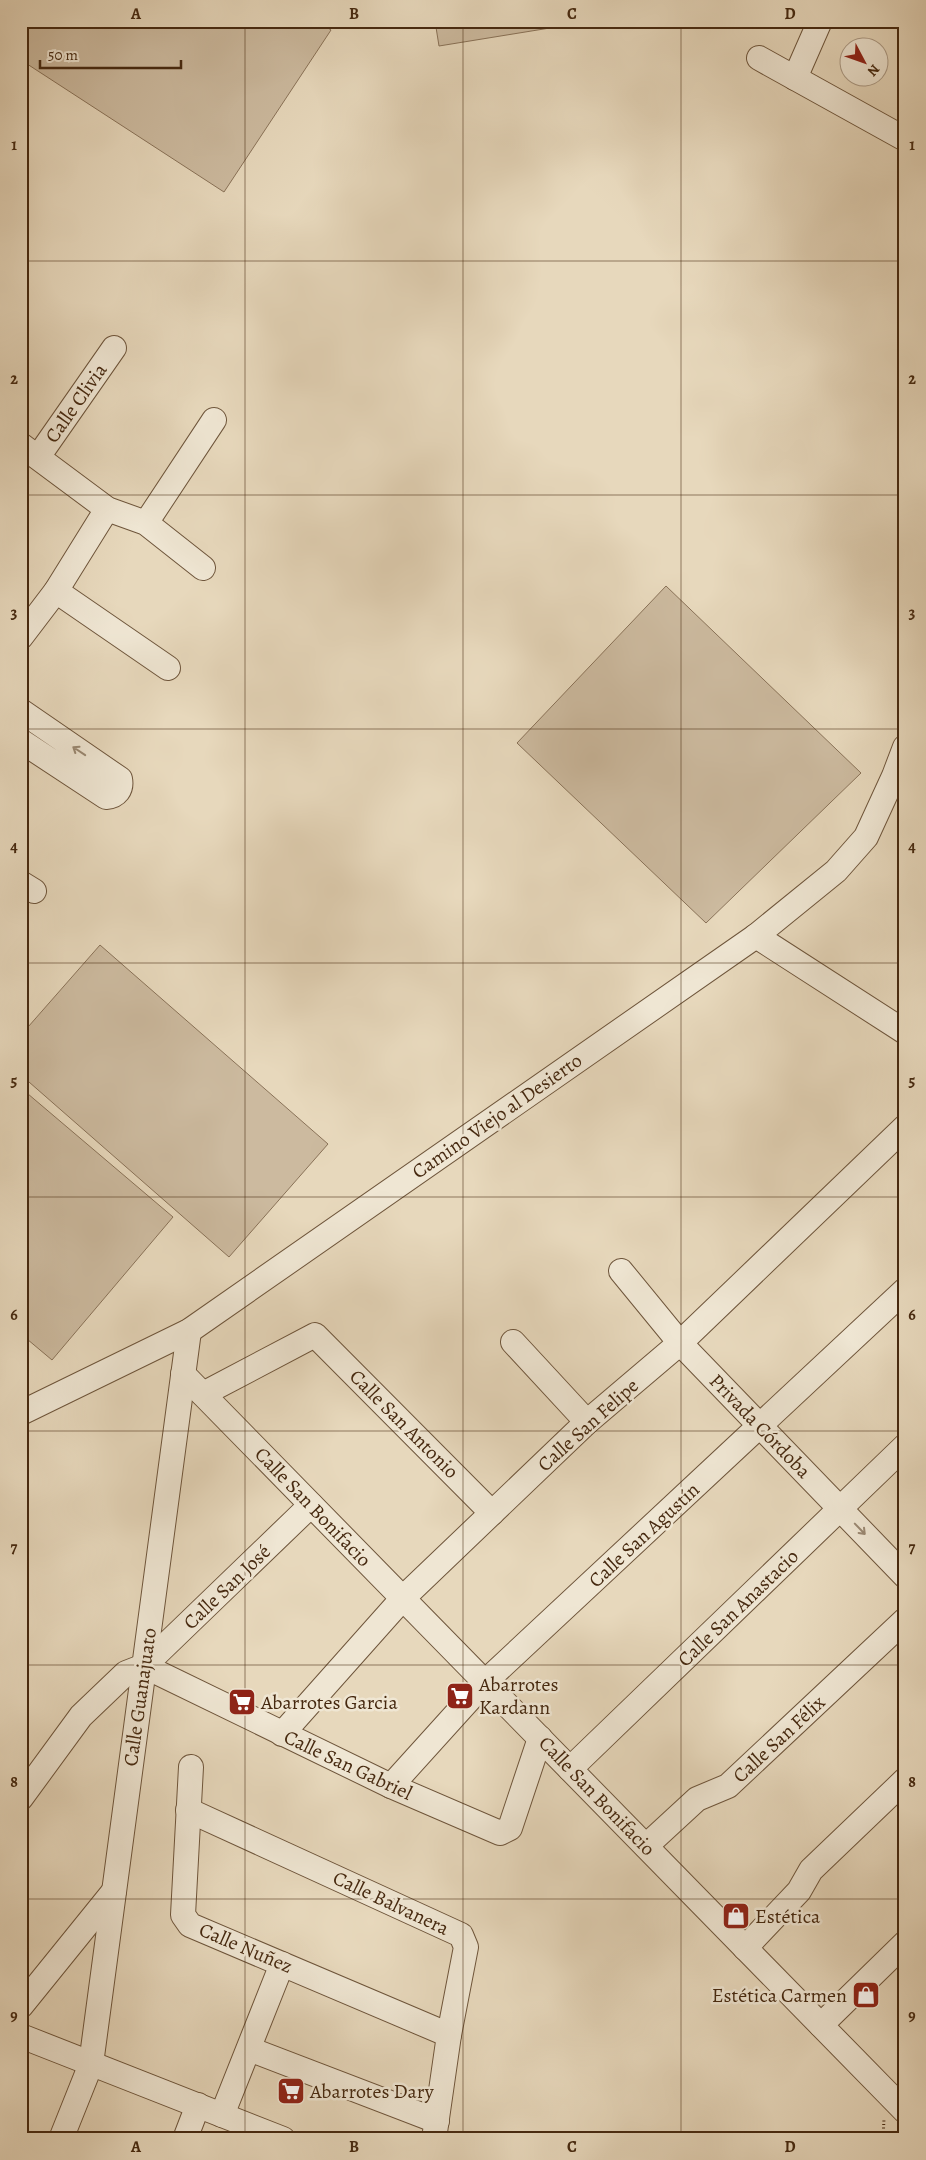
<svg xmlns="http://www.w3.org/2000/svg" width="926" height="2160" font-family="Alegreya,serif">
	<rect width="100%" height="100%" fill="#e7d8bc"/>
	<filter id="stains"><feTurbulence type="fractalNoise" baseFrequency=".004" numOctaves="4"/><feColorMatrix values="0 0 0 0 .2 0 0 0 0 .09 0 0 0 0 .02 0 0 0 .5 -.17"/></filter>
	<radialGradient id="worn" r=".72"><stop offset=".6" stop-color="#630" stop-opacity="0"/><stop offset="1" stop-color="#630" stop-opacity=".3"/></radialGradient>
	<!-- pitch -->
	<g fill="#ccba9f" stroke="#897258">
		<polygon points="21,21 318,21 331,30 224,192 21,60"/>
		<polygon points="435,21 593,21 439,46"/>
		<polygon points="666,586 861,773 706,923 517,743"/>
		<polygon points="100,945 328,1144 229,1257 21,1075 21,1035"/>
		<polygon points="21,1088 173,1217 52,1360 21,1334"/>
	</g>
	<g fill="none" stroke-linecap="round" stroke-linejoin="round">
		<!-- minor casing -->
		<g stroke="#6e553b" stroke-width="26">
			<g id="minor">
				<polyline points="759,58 905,139"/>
				<polyline points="795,78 820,21"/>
				<polyline points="21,445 107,509 146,523 203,568"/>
				<polyline points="38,457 114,348"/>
				<polyline points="146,523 214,420"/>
				<polyline points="56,591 168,668"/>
				<polyline points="21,637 56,591 107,509"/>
				<path d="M21,711L120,779C122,789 117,796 106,797L21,741"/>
				<polyline points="21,883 34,891"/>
				<polyline points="756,936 905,1032"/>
				<polyline points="621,1271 680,1343 905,1576"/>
				<polyline points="513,1342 587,1422"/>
				<polyline points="183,1374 905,2111"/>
				<polyline points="203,1394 315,1335 492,1513"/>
				<polyline points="21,1413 189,1331 756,936 836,871 866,837 894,776 905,747"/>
				<polyline points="144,1666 391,1786 500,1833 510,1828 540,1738"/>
				<polyline points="282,1734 403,1598 587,1422 680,1343 905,1127"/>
				<polyline points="191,1767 183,1915 190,1925 449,2035"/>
				<polyline points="570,1769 905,1446"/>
				<polyline points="391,1786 485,1682 905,1290"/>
				<polyline points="21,1798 81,1716 126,1673 144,1666 311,1505"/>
				<polyline points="188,1810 461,1935 466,1947 449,2035 434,2139"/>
				<polyline points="646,1846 697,1799 728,1786 905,1620"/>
				<polyline points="745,1948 799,1891 811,1870 905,1780"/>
				<polyline points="21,2006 114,1891"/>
				<polyline points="821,2025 905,1943"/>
				<polyline points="21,2036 283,2139"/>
				<polyline points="249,2049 437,2121"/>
				<polyline points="222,2115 282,1964"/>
				<polyline points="61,2139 91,2064 189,1331"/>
				<polyline points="185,2139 198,2105"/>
			</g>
		</g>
		<!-- path -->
		<polyline stroke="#462910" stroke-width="3" stroke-dasharray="1 2.5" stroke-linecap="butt" points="883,2139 884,2119"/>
		<!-- minor -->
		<use href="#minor" stroke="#efe6d3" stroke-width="24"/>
	</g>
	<!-- one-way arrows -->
	<defs><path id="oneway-shaft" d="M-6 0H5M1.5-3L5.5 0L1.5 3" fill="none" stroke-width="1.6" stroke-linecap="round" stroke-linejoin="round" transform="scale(1.25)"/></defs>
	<g stroke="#9a8872">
		<use href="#oneway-shaft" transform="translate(79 751) rotate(-146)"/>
		<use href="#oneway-shaft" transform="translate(860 1529) rotate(46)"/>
	</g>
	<!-- grid -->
	<path fill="none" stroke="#462910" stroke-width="1" stroke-opacity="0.55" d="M245,21V2139M463,21V2139M681,21V2139M21,261H905M21,495H905M21,729H905M21,963H905M21,1197H905M21,1431H905M21,1665H905M21,1899H905"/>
	<!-- icons -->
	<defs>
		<g id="supermarket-square" transform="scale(1.4375)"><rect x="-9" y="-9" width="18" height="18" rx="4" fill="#8f2418" stroke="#efe6d3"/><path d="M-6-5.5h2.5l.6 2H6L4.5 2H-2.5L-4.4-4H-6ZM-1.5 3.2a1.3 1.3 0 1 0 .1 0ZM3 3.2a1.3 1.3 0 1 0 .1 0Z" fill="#fff"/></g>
		<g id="shop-square" transform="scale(1.4375)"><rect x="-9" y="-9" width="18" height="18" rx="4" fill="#8f2418" stroke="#efe6d3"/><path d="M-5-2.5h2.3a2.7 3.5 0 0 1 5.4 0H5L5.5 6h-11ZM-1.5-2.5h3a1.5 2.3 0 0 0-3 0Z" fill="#fff"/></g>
	</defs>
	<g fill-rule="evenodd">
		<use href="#supermarket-square" x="460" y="1696"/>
		<use href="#supermarket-square" x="242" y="1702"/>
		<use href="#shop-square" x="736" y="1916"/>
		<use href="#shop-square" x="866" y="1995"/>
		<use href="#supermarket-square" x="291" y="2091"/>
	</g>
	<g text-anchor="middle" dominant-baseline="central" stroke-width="5" stroke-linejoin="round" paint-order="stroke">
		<!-- street labels -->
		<g font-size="20" fill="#462910" stroke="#efe6d3">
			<text transform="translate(76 403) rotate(-55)">Calle Clivia</text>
			<text transform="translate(497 1116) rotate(-35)">Camino Viejo al Desierto</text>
			<text transform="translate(404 1424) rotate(45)">Calle San Antonio</text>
			<text transform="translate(588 1425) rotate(-42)">Calle San Felipe</text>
			<text transform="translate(760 1426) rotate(46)">Privada Córdoba</text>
			<text transform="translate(313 1507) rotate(46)">Calle San Bonifacio</text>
			<text transform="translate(644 1535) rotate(-43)">Calle San Agustín</text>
			<text transform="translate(227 1587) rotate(-44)">Calle San José</text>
			<text transform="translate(738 1608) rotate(-44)">Calle San Anastacio</text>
			<text transform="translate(140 1697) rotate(-82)">Calle Guanajuato</text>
			<text transform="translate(779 1739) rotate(-43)">Calle San Félix</text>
			<text transform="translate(348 1765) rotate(25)">Calle San Gabriel</text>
			<text transform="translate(597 1796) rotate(46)">Calle San Bonifacio</text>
			<text transform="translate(391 1903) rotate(25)">Calle Balvanera</text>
			<text transform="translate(246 1948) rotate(23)">Calle Nuñez</text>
		</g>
		<!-- poi labels -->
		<g font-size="20" fill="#462910" stroke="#efe6d3" text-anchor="start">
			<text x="479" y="1684">Abarrotes<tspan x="479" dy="23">Kardann</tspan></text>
			<text x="261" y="1702">Abarrotes Garcia</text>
			<text x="755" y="1916">Estética</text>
			<text x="847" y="1995" text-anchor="end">Estética Carmen</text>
			<text x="310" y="2091">Abarrotes Dary</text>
		</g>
	</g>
	<!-- margin -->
	<rect width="926" height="2160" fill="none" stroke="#e7d8bc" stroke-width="55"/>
	<!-- north arrow -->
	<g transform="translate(864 62) rotate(131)"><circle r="24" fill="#efe6d3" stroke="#ab9a85"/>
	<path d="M0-4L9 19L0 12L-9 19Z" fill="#8f2418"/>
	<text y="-8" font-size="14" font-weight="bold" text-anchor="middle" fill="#462910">N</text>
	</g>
	<!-- scale -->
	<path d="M40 60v8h141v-8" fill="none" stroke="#462910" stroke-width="2.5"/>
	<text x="48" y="60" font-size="15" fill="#462910" stroke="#efe6d3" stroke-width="4" paint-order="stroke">50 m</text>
	<rect x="28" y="28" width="870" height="2104" fill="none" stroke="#462910" stroke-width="2"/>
	<g font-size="16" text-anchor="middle" font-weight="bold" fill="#462910">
		<text x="136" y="19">A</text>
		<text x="354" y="19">B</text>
		<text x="572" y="19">C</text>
		<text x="790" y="19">D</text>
		<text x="14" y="150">1</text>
		<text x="912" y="150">1</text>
		<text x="14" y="384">2</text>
		<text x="912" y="384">2</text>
		<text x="14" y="618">3</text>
		<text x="912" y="618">3</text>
		<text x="14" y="852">4</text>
		<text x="912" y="852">4</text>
		<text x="14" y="1086">5</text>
		<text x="912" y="1086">5</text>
		<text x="14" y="1320">6</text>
		<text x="912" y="1320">6</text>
		<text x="14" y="1553">7</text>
		<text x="912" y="1553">7</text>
		<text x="14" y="1787">8</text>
		<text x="912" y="1787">8</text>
		<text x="14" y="2021">9</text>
		<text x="912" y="2021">9</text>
		<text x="136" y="2152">A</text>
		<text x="354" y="2152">B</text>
		<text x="572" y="2152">C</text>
		<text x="790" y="2152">D</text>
	</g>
	<rect width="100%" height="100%" filter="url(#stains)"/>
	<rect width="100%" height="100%" fill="url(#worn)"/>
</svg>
